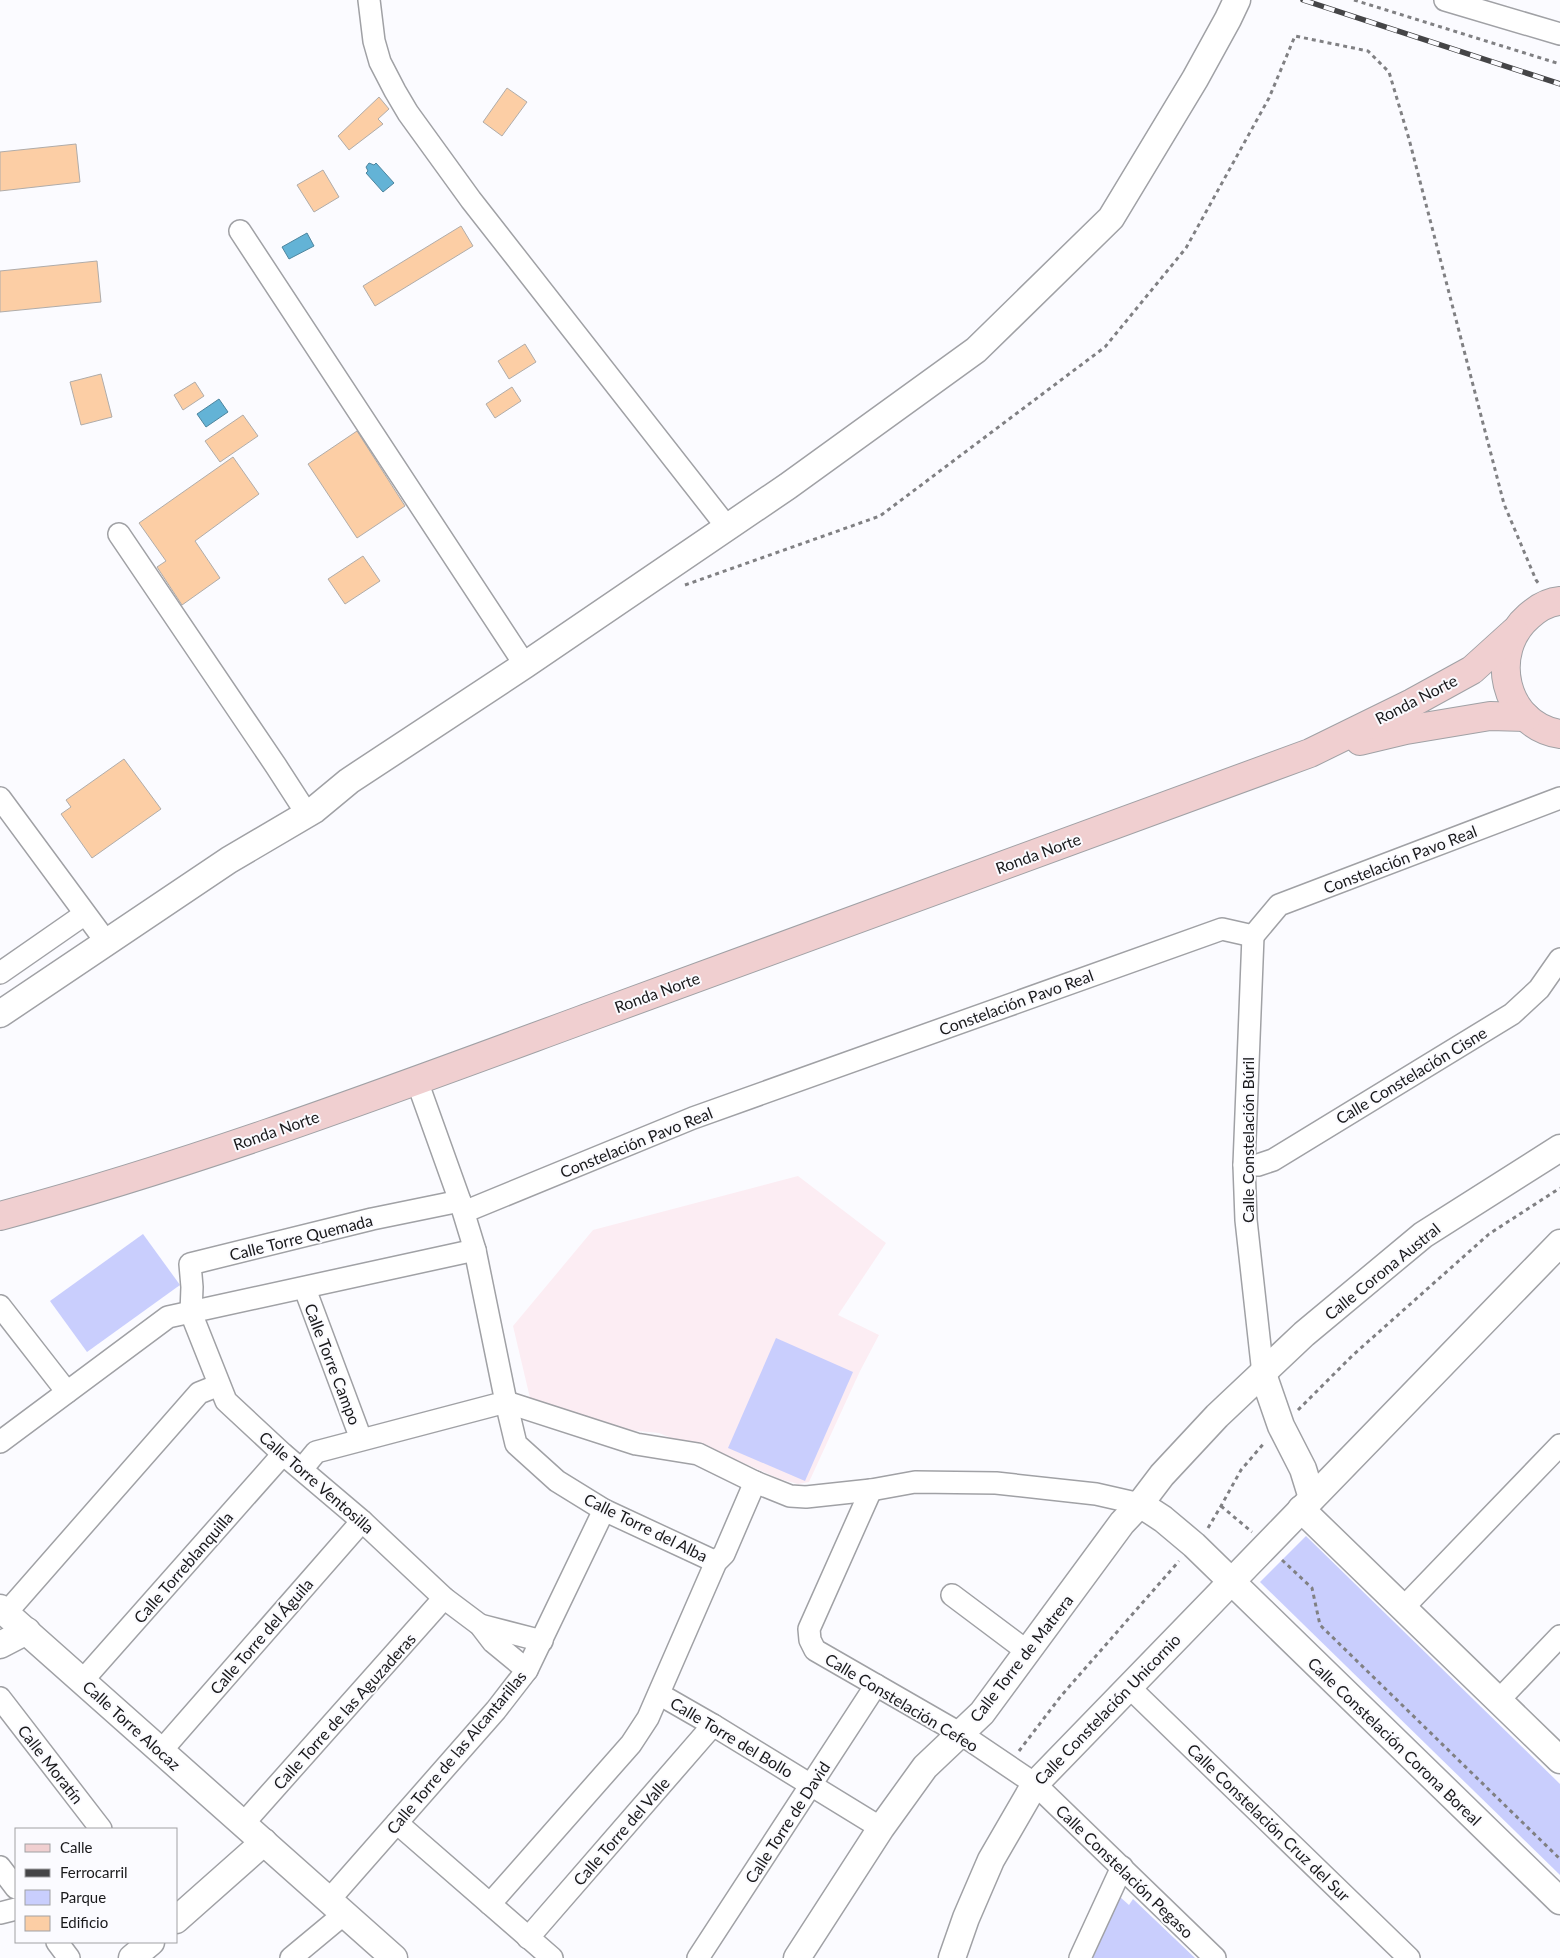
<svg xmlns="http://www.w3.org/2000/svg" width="1560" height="1958" font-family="Lato,sans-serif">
	<rect width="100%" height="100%" fill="#fbfbff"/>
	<!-- education -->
	<polygon fill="#fcedf3" points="798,1176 886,1243 838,1315 879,1335 860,1371 809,1482 798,1484 780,1479 700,1444 674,1439 659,1433 628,1430 530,1398 513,1326 593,1230"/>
	<!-- green -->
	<g fill="#c9cefd">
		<polygon points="143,1234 180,1285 87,1352 50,1301"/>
		<polygon points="776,1338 853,1372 805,1481 728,1448"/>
		<polygon points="1306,1536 1560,1784 1560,1875 1260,1582"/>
		<polygon points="1120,1897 1129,1905 1133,1899 1195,1958 1093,1958"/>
	</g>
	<!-- water -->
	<g fill="#63b3d6" stroke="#4d859e">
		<polygon points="369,163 374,165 376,163 394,183 383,192 366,173 368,171 366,167"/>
		<polygon points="307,233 314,246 289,259 282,247"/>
		<polygon points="219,399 228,412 206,427 197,414"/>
	</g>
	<!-- building -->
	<g fill="#fccea5" stroke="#b0aca9">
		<polygon points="507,88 527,102 502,136 483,122"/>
		<polygon points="379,97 389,109 378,119 383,124 349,150 338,136"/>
		<polygon points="76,144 80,182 0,191 0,152"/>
		<polygon points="323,170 339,197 314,212 297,185"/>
		<polygon points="461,226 473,246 375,306 363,286"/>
		<polygon points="97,261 101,302 0,312 0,271"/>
		<polygon points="525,344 536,362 509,379 498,361"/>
		<polygon points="101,374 112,417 81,425 70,382"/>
		<polygon points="195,382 204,396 183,410 174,395"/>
		<polygon points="512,387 521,401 495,418 486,404"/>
		<polygon points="243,415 258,436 220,462 205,441"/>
		<polygon points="357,431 405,506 357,538 308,464"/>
		<polygon points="233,457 259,494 195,541 220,578 182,605 157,567 166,561 139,523"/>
		<polygon points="363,556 380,581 345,604 328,579"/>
		<polygon points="124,759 161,809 92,858 61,814 71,807 66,800"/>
	</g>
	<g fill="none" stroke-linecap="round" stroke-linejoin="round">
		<!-- minor casing -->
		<g stroke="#a0a1a5" stroke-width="24">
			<g id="minor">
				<polyline points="369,0 374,41 380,62 395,91 408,113 471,200 727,527"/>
				<polyline points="1445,0 1560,34"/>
				<polyline points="240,231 525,665"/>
				<polyline points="119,534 276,766 307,814"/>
				<polyline points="0,798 107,943"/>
				<polyline points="1253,936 1244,1165 1246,1220 1263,1374"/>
				<polyline points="0,973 85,914"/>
				<polyline points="1244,1165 1258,1165 1273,1160 1512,1014 1539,989 1560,959"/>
				<polyline points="460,1201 372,1219 190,1264 192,1287 191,1313 226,1401 283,1454 362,1521 444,1598 480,1625 493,1642 527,1670"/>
				<polyline points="464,1212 693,1118 1222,929 1253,936 1279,905 1560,798"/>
				<polyline points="305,1289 361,1439"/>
				<polyline points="0,1306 67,1392"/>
				<polyline points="506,1402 636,1444 698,1454 755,1482 790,1496 806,1497 871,1490 915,1482 996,1483 1096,1494 1140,1504"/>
				<polyline points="506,1402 516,1444 557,1481 604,1510 716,1562"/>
				<polyline points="0,1442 168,1317 475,1250"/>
				<polyline points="302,1469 316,1452 506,1402 475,1250 460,1201 417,1081"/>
				<polyline points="871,1490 809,1629 810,1640 815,1650 961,1734 1035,1784 1215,1958"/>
				<polyline points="952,1595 1028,1652"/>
				<polyline points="1403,1608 1560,1445"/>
				<polyline points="6,1613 199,1393 219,1385"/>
				<polyline points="480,1625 542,1641"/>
				<polyline points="83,1680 283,1454"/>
				<polyline points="1128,1686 1409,1958"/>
				<polyline points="659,1694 713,1725 881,1828"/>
				<polyline points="0,1698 101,1829"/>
				<polyline points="1498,1701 1560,1636"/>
				<polyline points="161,1751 362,1521"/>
				<polyline points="397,1823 552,1958"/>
				<polyline points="243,1824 444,1598"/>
				<polyline points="0,1867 16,1888"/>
				<polyline points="329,1900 496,1710 527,1670 604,1510"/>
				<polyline points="490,1904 631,1744 648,1718 716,1562 724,1554 755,1482"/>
				<polyline points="0,1913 16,1909"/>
				<polyline points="528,1938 713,1725"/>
				<polyline points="57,1942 69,1958"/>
				<polyline points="291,1958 344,1914"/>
				<polyline points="698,1958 876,1685"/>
				<polyline points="1080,1958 1122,1867"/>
			</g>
		</g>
		<!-- tertiary casing -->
		<g stroke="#a0a1a5" stroke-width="29">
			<g id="tertiary">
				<polyline points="0,1014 229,860 314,810 349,781 525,665 788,486 976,350 1111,218 1195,79 1228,19 1237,0"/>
				<polyline points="1263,1374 1281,1426 1303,1469 1312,1498"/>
				<polyline points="1140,1504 1163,1519 1194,1545 1560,1901"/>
				<polyline points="1301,1509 1560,1760"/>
				<polyline points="0,1608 394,1958"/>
				<polyline points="0,1645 27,1631"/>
				<polyline points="176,1920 264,1842"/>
				<polyline points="132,1958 151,1942"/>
				<polyline points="797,1958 881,1828 925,1767 982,1713 1122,1523 1140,1504 1162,1475 1217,1416 1304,1334 1423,1235 1560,1148"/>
				<polyline points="952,1958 966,1918 991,1860 1035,1784 1560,1243"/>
			</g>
		</g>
		<!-- secondary casing -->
		<g stroke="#a0a1a5" stroke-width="30">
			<g id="secondary">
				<path d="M1560,601C1549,602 1538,608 1529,616C1488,651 1503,725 1560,734"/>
				<polyline points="1360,741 1406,730 1490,716 1526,717"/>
				<path d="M0,1216C202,1162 399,1087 595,1015C833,928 1071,840 1310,753L1412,703L1472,670L1514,632"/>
			</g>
		</g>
		<!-- path -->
		<g stroke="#808083" stroke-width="3" stroke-dasharray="4 4" stroke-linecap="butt">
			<polyline points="1354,0 1560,64"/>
			<polyline points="685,585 880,516 1105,347 1186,248 1269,98 1295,36 1368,51 1389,72 1409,139 1504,504 1536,580 1539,584"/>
			<polyline points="1298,1410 1353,1355 1489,1234 1560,1188"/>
			<polyline points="1221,1506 1252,1532"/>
			<polyline points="1208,1528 1221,1506 1241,1470 1265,1442"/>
			<polyline points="1282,1560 1312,1588 1320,1625 1560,1859"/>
			<polyline points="1019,1751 1061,1696 1179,1561"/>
		</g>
		<!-- minor -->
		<use href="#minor" stroke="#fff" stroke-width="21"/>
		<!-- tertiary -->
		<use href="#tertiary" stroke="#fff" stroke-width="26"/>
		<!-- secondary -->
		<use href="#secondary" stroke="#f0cfd0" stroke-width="28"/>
		<!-- rail casing -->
		<g stroke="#454547" stroke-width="5.5">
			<polyline id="rail" points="1303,0 1560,84"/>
		</g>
		<!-- rail -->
		<use href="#rail" stroke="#fbfbff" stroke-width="4" stroke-dasharray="11" stroke-linecap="butt"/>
	</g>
	<g text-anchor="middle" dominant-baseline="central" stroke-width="4" stroke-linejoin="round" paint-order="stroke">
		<!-- street labels -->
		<g font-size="16" fill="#19191b" stroke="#fbfbff">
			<text transform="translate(1416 699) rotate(-27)">Ronda Norte</text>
			<text transform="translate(1038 853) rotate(-20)">Ronda Norte</text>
			<text transform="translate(1400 859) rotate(-21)">Constelación Pavo Real</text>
			<text transform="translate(657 992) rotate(-20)">Ronda Norte</text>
			<text transform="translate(1016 1002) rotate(-20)">Constelación Pavo Real</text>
			<text transform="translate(1411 1075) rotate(-31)">Calle Constelación Cisne</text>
			<text transform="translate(276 1130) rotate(-19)">Ronda Norte</text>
			<text transform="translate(1247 1140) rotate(-90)">Calle Constelación Búril</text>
			<text transform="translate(636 1142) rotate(-22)">Constelación Pavo Real</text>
			<text transform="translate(301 1237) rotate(-14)">Calle Torre Quemada</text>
			<text transform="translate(1382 1271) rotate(-39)">Calle Corona Austral</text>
			<text transform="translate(333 1364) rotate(69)">Calle Torre Campo</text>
			<text transform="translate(317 1482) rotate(41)">Calle Torre Ventosilla</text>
			<text transform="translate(646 1527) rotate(26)">Calle Torre del Alba</text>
			<text transform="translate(183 1567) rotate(-49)">Calle Torreblanquilla</text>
			<text transform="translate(261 1636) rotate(-49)">Calle Torre del Águila</text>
			<text transform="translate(1021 1658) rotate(-52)">Calle Torre de Matrera</text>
			<text transform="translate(902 1702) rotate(31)">Calle Constelación Cefeo</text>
			<text transform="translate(1107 1709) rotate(-46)">Calle Constelación Unicornio</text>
			<text transform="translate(344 1711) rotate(-48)">Calle Torre de las Aguzaderas</text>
			<text transform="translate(132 1725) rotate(42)">Calle Torre Alocaz</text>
			<text transform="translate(732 1737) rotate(31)">Calle Torre del Bollo</text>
			<text transform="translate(1395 1741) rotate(44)">Calle Constelación Corona Boreal</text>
			<text transform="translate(456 1752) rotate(-50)">Calle Torre de las Alcantarillas</text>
			<text transform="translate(51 1764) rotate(52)">Calle Moratín</text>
			<text transform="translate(787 1822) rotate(-57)">Calle Torre de David</text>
			<text transform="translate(1269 1822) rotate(44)">Calle Constelación Cruz del Sur</text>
			<text transform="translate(621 1831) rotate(-49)">Calle Torre del Valle</text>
			<text transform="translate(1125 1871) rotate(44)">Calle Constelación Pegaso</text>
		</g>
	</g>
	<!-- legend -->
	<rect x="15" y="1828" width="162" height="115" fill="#fbfbff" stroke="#a1a1a4"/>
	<rect x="25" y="1844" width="25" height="8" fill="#f0cfd0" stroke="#a1a1a4"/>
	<text x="60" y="1853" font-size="15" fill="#19191b">Calle</text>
	<rect x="25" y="1869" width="25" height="8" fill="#454547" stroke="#a1a1a4"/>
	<text x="60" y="1878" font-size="15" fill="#19191b">Ferrocarril</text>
	<rect x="25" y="1890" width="25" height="15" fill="#c9cefd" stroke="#a1a1a4"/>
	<text x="60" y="1903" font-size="15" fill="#19191b">Parque</text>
	<rect x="25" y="1916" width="25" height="15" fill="#fccea5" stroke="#a1a1a4"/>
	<text x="60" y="1928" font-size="15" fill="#19191b">Edificio</text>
</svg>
